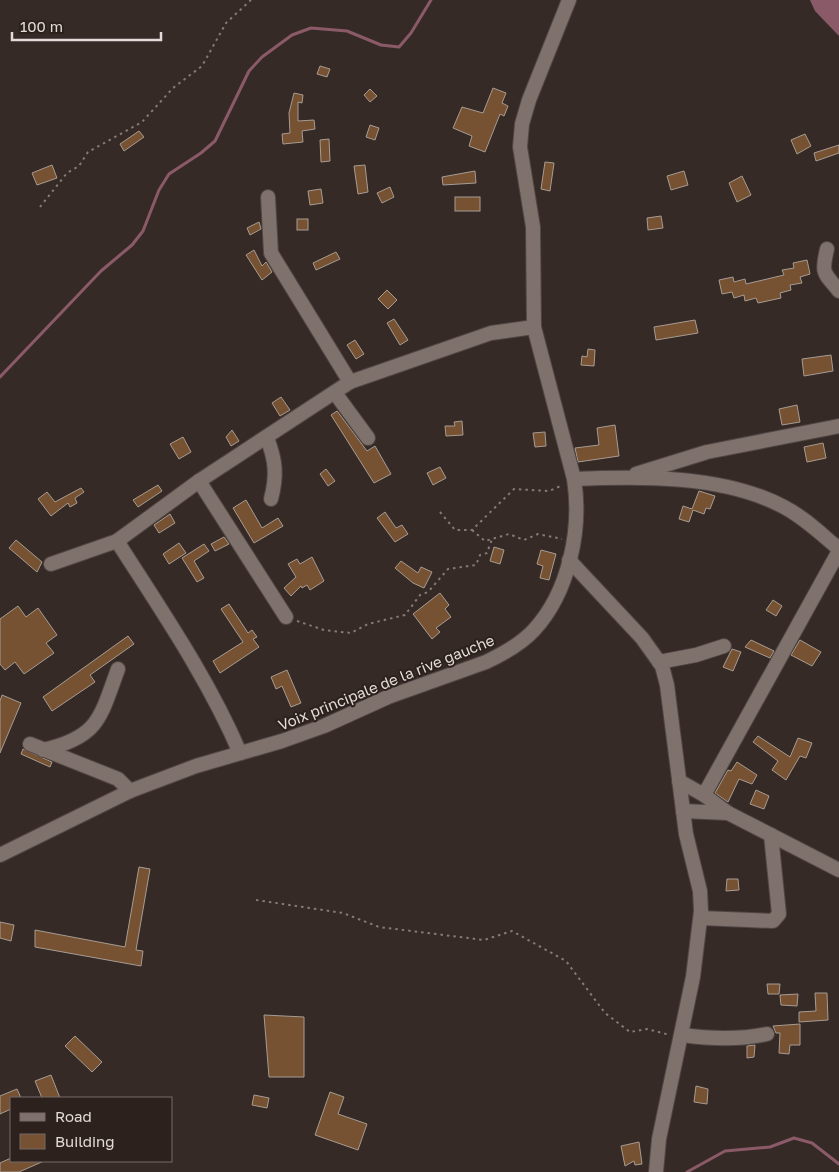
<svg xmlns="http://www.w3.org/2000/svg" width="839" height="1172" font-family="'Golos Text',sans-serif">
	<rect width="100%" height="100%" fill="#362a26"/>
	<!-- water -->
	<polygon fill="#8a5a69" points="810,0 839,0 839,36 815,11"/>
	<g fill="none" stroke-linecap="round" stroke-linejoin="round">
		<!-- stream -->
		<g stroke="#8a5a69" stroke-width="3">
			<polyline points="0,377 101,271 132,245 143,231 159,190 169,174 201,153 215,141 249,71 262,57 292,35 311,28 347,31 381,45 399,47 411,33 431,0"/>
			<polyline points="687,1172 725,1151 770,1147 794,1138 812,1143 839,1164"/>
		</g>
	</g>
	<!-- building -->
	<g fill="#765132" stroke="#a79c93">
		<polygon points="320,66 330,69 327,77 317,74"/>
		<polygon points="493,88 506,93 502,103 508,106 504,116 500,114 485,152 469,146 472,136 453,128 462,107 483,113"/>
		<polygon points="370,89 377,96 370,102 364,95"/>
		<polygon points="294,93 303,95 302,103 298,102 298,121 314,120 315,129 302,131 303,142 283,144 282,134 290,133 289,113"/>
		<polygon points="370,125 379,128 375,140 366,137"/>
		<polygon points="139,131 144,137 124,151 120,144"/>
		<polygon points="805,134 811,146 797,154 791,140"/>
		<polygon points="329,139 330,161 321,162 320,140"/>
		<polygon points="839,145 839,153 816,161 814,153"/>
		<polygon points="545,162 554,163 550,191 541,189"/>
		<polygon points="52,165 57,178 37,185 32,173"/>
		<polygon points="365,165 368,192 358,194 354,166"/>
		<polygon points="475,171 476,183 443,185 442,177"/>
		<polygon points="684,171 688,185 671,190 667,176"/>
		<polygon points="742,176 751,195 737,202 729,183"/>
		<polygon points="390,187 394,197 382,203 377,193"/>
		<polygon points="321,189 323,203 310,205 308,191"/>
		<rect x="455" y="197" width="25" height="14"/>
		<polygon points="661,216 663,228 648,230 647,218"/>
		<rect x="297" y="219" width="11" height="11"/>
		<polygon points="259,222 261,229 250,235 247,228"/>
		<polygon points="254,250 262,266 266,262 272,272 262,280 246,255"/>
		<polygon points="336,252 340,259 316,270 313,263"/>
		<polygon points="807,260 810,274 800,277 802,283 790,285 791,290 780,293 781,298 758,303 756,298 745,301 744,295 734,298 732,292 722,294 719,280 733,277 734,282 745,279 746,284 784,275 782,270 794,268 793,263"/>
		<polygon points="387,290 397,300 388,309 378,299"/>
		<polygon points="394,319 408,340 400,345 387,323"/>
		<polygon points="695,320 698,333 656,340 654,327"/>
		<polygon points="355,340 364,354 356,359 347,345"/>
		<polygon points="588,349 595,350 594,366 581,365 582,356 587,357"/>
		<polygon points="831,355 833,371 804,376 802,359"/>
		<polygon points="281,397 290,410 280,416 272,403"/>
		<polygon points="797,405 800,422 782,425 779,409"/>
		<polygon points="337,411 367,451 375,446 391,474 374,483 331,415"/>
		<polygon points="462,421 463,435 446,436 445,426 455,426 454,422"/>
		<polygon points="615,425 619,456 578,462 575,448 599,445 597,428"/>
		<polygon points="232,430 239,441 231,446 226,437"/>
		<polygon points="545,432 546,446 535,447 533,433"/>
		<polygon points="183,437 191,452 179,459 170,444"/>
		<polygon points="823,443 826,458 807,462 804,447"/>
		<polygon points="440,467 446,478 433,485 427,473"/>
		<polygon points="326,469 335,481 328,486 320,474"/>
		<polygon points="158,485 162,491 138,507 133,500"/>
		<polygon points="81,488 84,492 75,498 77,503 70,507 68,503 51,516 38,499 47,492 55,502"/>
		<polygon points="699,491 715,496 710,509 706,508 704,514 693,510 689,522 679,519 683,506 692,509"/>
		<polygon points="246,500 262,528 278,518 283,526 254,543 233,508"/>
		<polygon points="385,512 396,528 402,525 408,534 395,542 377,518"/>
		<polygon points="170,514 175,523 159,533 154,525"/>
		<polygon points="224,537 229,544 215,551 211,544"/>
		<polygon points="16,540 42,562 37,572 9,548"/>
		<polygon points="179,543 186,553 169,564 163,554"/>
		<polygon points="204,544 209,551 194,561 204,578 197,582 182,558"/>
		<polygon points="494,547 504,550 500,564 490,561"/>
		<polygon points="541,550 556,554 549,580 540,578 543,566 537,564"/>
		<polygon points="312,557 324,581 310,590 307,585 302,588 301,586 291,596 284,588 296,577 288,564 297,559 300,564"/>
		<polygon points="401,561 418,573 421,567 432,572 424,588 413,583 395,568"/>
		<polygon points="440,593 449,605 445,609 451,617 436,628 440,632 432,639 413,614"/>
		<polygon points="773,600 782,606 776,616 766,610"/>
		<polygon points="229,604 248,633 252,630 257,637 253,639 259,647 220,673 213,661 243,642 221,609"/>
		<polygon points="18,606 26,617 38,608 57,635 46,643 54,653 24,674 15,662 5,670 0,664 0,619"/>
		<polygon points="128,636 134,644 90,675 95,682 52,711 43,697"/>
		<polygon points="751,640 774,651 770,658 745,647"/>
		<polygon points="800,640 821,652 812,666 791,655"/>
		<polygon points="732,649 741,652 733,671 723,667"/>
		<polygon points="287,670 301,703 291,707 282,686 276,689 271,677"/>
		<polygon points="2,695 21,703 0,753 0,701"/>
		<polygon points="758,736 790,757 798,738 812,743 806,758 800,756 786,780 772,770 778,761 753,742"/>
		<polygon points="23,749 52,762 50,767 21,754"/>
		<polygon points="737,762 757,775 752,784 739,779 728,802 715,793 728,770 731,771"/>
		<polygon points="756,790 769,796 764,809 750,804"/>
		<polygon points="139,867 150,869 136,950 143,951 141,966 35,947 35,930 125,947"/>
		<polygon points="727,879 738,879 739,890 726,891"/>
		<polygon points="0,922 14,925 11,941 0,938"/>
		<polygon points="767,984 780,984 779,994 768,994"/>
		<polygon points="815,993 827,993 828,1020 799,1022 799,1012 816,1011"/>
		<polygon points="798,994 797,1006 781,1005 780,995"/>
		<polygon points="264,1015 304,1017 304,1077 269,1077"/>
		<polygon points="800,1024 800,1045 790,1045 789,1054 779,1053 780,1033 776,1033 773,1026"/>
		<polygon points="75,1036 102,1062 92,1072 65,1046"/>
		<polygon points="755,1045 754,1057 747,1058 747,1046"/>
		<polygon points="51,1075 60,1098 42,1098 35,1081"/>
		<polygon points="696,1086 708,1089 707,1104 694,1102"/>
		<polygon points="17,1089 21,1098 11,1098 11,1109 0,1114 0,1096"/>
		<polygon points="330,1092 344,1097 338,1114 367,1124 358,1150 315,1135"/>
		<polygon points="254,1095 269,1098 267,1108 252,1105"/>
		<polygon points="639,1142 642,1164 635,1165 634,1161 625,1166 621,1146"/>
		<polygon points="11,1158 11,1161 44,1161 19,1172 0,1172 0,1163"/>
	</g>
	<g fill="none" stroke-linecap="round" stroke-linejoin="round">
		<!-- minor casing -->
		<g stroke="#504744" stroke-width="16">
			<g id="minor">
				<polyline points="268,197 271,253 350,382"/>
				<path d="M827,249C821,275 824,272 839,291"/>
				<polyline points="335,393 368,438"/>
				<path d="M267,438C276,461 277,476 271,499"/>
				<polyline points="636,474 707,452 839,426"/>
				<path d="M574,479C640,476 724,475 784,507C805,518 821,534 839,549"/>
				<polyline points="199,481 286,617"/>
				<polyline points="569,560 642,638 662,666 667,685 686,834 700,891 701,911 693,977 659,1139 656,1172"/>
				<polyline points="51,564 117,541"/>
				<polyline points="659,662 696,655 724,646"/>
				<polyline points="30,744 118,779 130,791"/>
				<path d="M43,750C99,737 100,718 118,669"/>
				<path d="M240,753C208,678 161,610 117,541L199,481L350,382L491,333L534,327"/>
				<polyline points="679,781 704,795 728,813"/>
				<polyline points="704,795 839,551"/>
				<polyline points="683,811 728,813 839,870"/>
				<path d="M0,855L130,791L196,766L282,741L324,726L388,697L486,662C503,654 521,644 534,630C569,592 582,529 574,479L534,327L533,227L520,147L522,124L529,100L569,0"/>
				<polyline points="701,918 773,921 779,914 771,835"/>
				<path d="M682,1035C712,1039 738,1040 767,1034"/>
			</g>
		</g>
		<!-- path -->
		<g stroke="#847a77" stroke-width="2" stroke-dasharray="2.5 4" stroke-linecap="butt">
			<polyline points="40,207 67,173 79,166 88,152 142,122 173,88 202,66 226,23 251,0"/>
			<polyline points="440,512 455,530 472,530 514,489 549,491 563,485"/>
			<polyline points="472,530 485,541 509,534 524,540 538,534 562,539"/>
			<polyline points="297,621 324,630 351,633 368,624 405,615 420,595 428,592 448,569 476,565 480,555 487,553 492,539"/>
			<polyline points="256,900 343,913 379,927 484,940 512,931 566,961 605,1013 630,1032 647,1029 670,1035"/>
		</g>
		<!-- minor -->
		<use href="#minor" stroke="#7f716c" stroke-width="14"/>
	</g>
	<g text-anchor="middle" dominant-baseline="central" stroke-width="4" stroke-linejoin="round" paint-order="stroke">
		<!-- street labels -->
		<g font-size="15" fill="#e3dbd9" stroke="#2c211d">
			<text transform="translate(386 682) rotate(-22)">Voix principale de la rive gauche</text>
		</g>
	</g>
	<!-- legend -->
	<rect x="10" y="1097" width="162" height="65" fill="#2c211d" stroke="#756b68"/>
	<rect x="20" y="1113" width="25" height="8" fill="#7f716c" stroke="#756b68"/>
	<text x="55" y="1122" font-size="15" fill="#e3dbd9">Road</text>
	<rect x="20" y="1134" width="25" height="15" fill="#765132" stroke="#756b68"/>
	<text x="55" y="1147" font-size="15" fill="#e3dbd9">Building</text>
	<!-- scale -->
	<path d="M12 32v8h149v-8" fill="none" stroke="#e3dbd9" stroke-width="2.5"/>
	<text x="20" y="32" font-size="15" fill="#e3dbd9" stroke="#2c211d" stroke-width="4" paint-order="stroke">100 m</text>
</svg>
